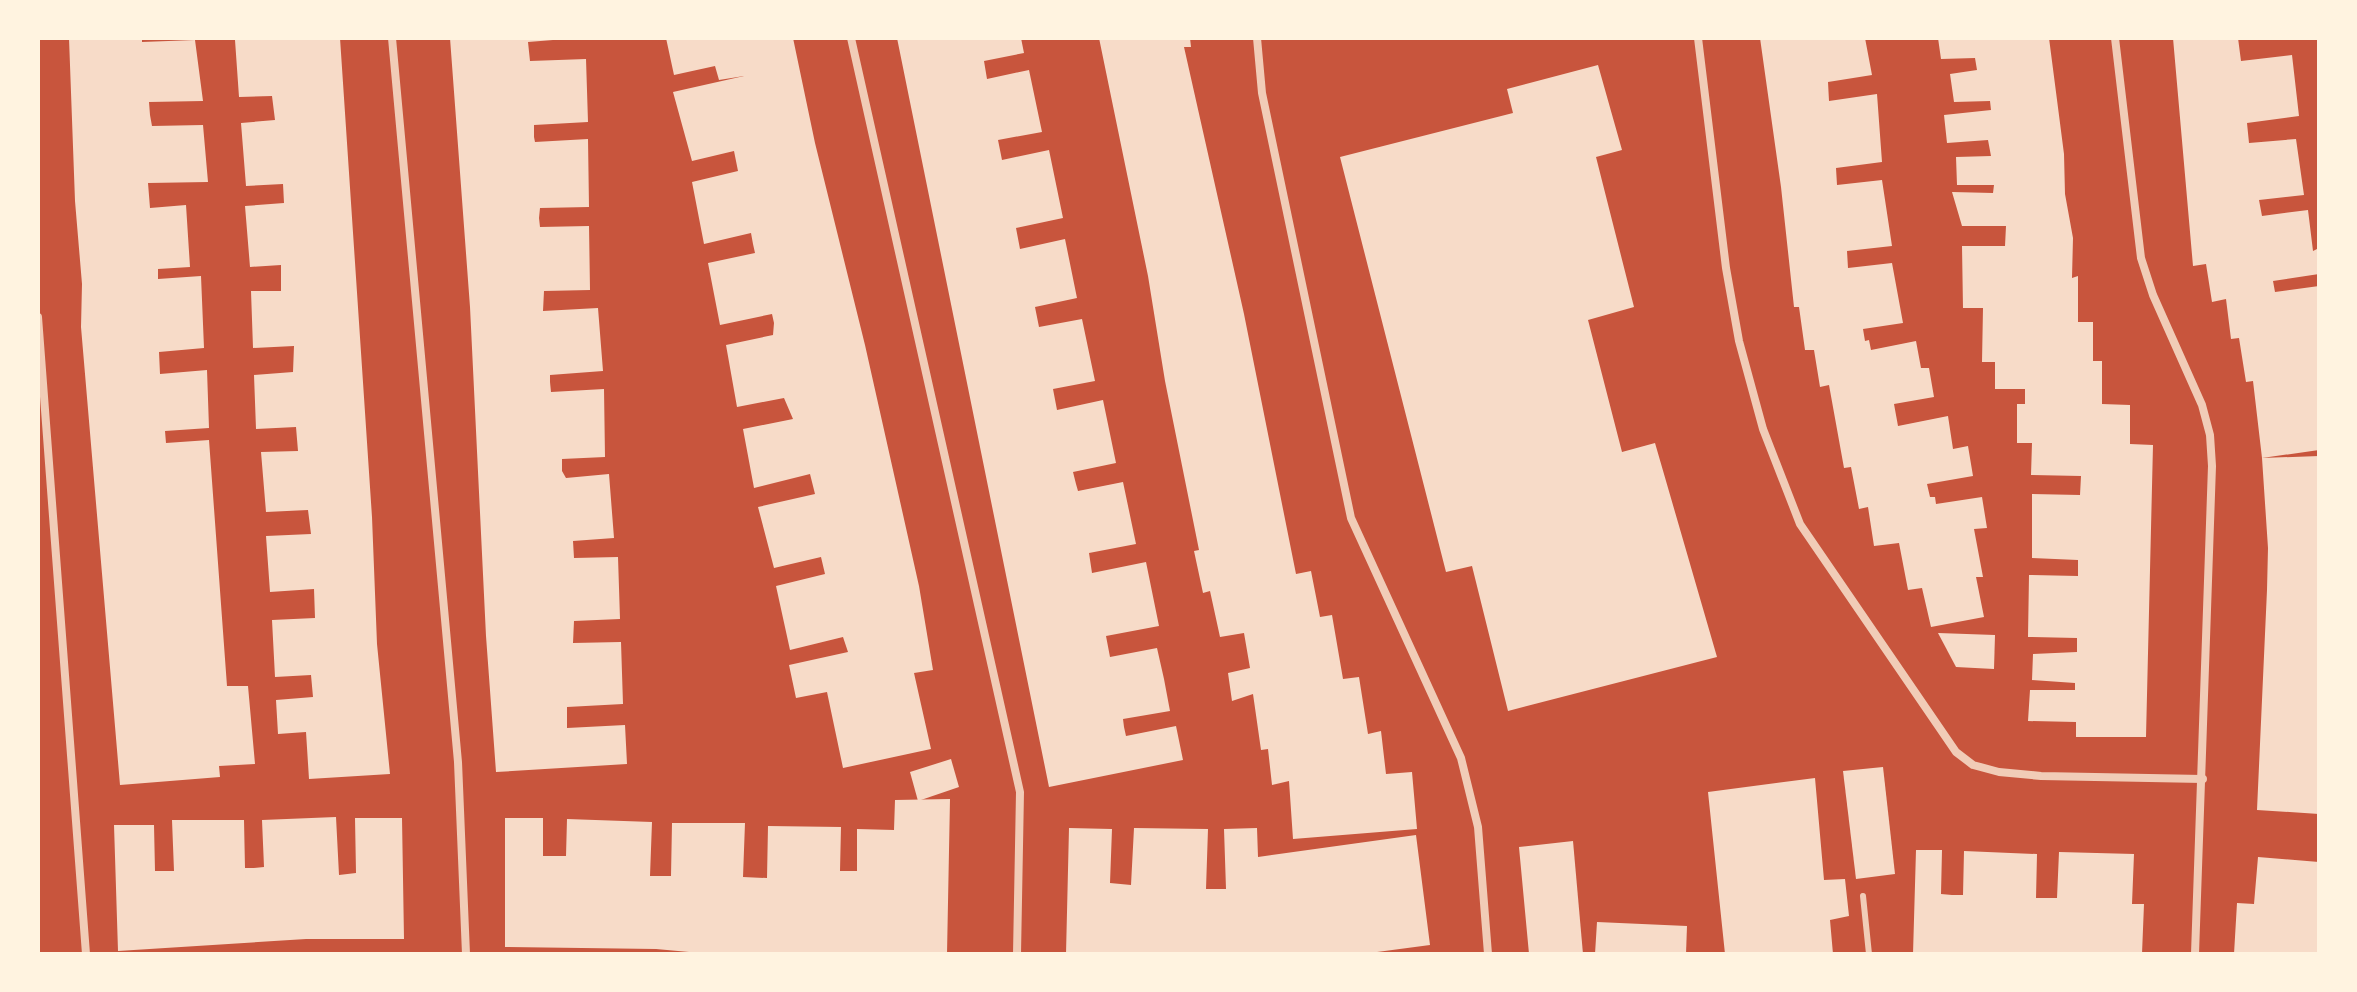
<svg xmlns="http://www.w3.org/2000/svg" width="2357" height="992" font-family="Quicksand,sans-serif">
	<rect width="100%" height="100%" fill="#c8553d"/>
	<!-- building -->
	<g fill="#f7dbc8">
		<polygon points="69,38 142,38 142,42 195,40 203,101 149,102 150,115 152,126 203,125 208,182 148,183 150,208 186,205 190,267 158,269 158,279 201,276 204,348 159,352 160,374 207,370 209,428 165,431 166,443 209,440 227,686 248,686 255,764 219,766 220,777 120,785 81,327 82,284 75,201"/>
		<polygon points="272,38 340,38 372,517 377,644 390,774 309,779 306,732 278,734 276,700 313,697 311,675 275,677 272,620 315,618 314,589 270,592 266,536 311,534 308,510 266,512 261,452 298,451 296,427 256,429 254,375 293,372 294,346 253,348 251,291 281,291 281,265 250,267 245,206 284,203 283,184 246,186 241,123 275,120 272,96 239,97 235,40"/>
		<polygon points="450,38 553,38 553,40 528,42 530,61 586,59 588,122 534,125 534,137 535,142 588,139 589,207 540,208 539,218 540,227 589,226 590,290 544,291 543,311 598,308 603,371 550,375 550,382 551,392 604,389 605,457 562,459 562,471 566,478 609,474 614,538 573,541 574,558 618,557 620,619 574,621 573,643 621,642 623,704 567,707 567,728 625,725 627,764 496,772 486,636 470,307"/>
		<polygon points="666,38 793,38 815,143 865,345 919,586 933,670 914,673 931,749 843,768 827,692 796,698 789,665 848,652 843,637 790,650 776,586 825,574 821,557 774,568 758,507 815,494 810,474 754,488 743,429 793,419 784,398 737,407 726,345 773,335 774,323 772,314 720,325 708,263 755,253 753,244 751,233 704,244 692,182 738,171 734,151 692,161 673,92 744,76 719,80 715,66 674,75"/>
		<polygon points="897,38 1021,38 1024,53 984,61 987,79 1029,70 1042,132 998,140 1002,160 1049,150 1063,218 1016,228 1020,249 1065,239 1077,298 1035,307 1039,327 1082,319 1095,381 1053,389 1057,410 1103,400 1116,463 1073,472 1076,484 1078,491 1123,482 1136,544 1089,553 1092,573 1146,562 1159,626 1106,636 1110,657 1157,648 1164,679 1170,711 1123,719 1124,727 1126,736 1176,726 1183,760 1049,787"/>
		<polygon points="1099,38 1190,38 1191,47 1184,47 1244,314 1296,574 1311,571 1320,617 1332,615 1343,679 1359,677 1368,734 1381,731 1386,774 1412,772 1417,829 1293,839 1289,781 1272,785 1268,749 1261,750 1253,694 1232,701 1228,673 1250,668 1244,633 1220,637 1210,591 1203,593 1194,551 1199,550 1165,381 1148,276"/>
		<polygon points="1760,38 1865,38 1872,75 1828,82 1829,101 1877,94 1882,162 1836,168 1837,185 1882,180 1892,246 1847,251 1848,268 1892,263 1903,323 1863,329 1865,341 1869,340 1871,350 1916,341 1921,368 1929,368 1934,397 1894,404 1898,426 1948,416 1953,449 1968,446 1973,476 1927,484 1930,497 1935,497 1936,504 1982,497 1987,528 1974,529 1983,577 1976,577 1984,617 1931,627 1922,588 1908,590 1899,543 1874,546 1868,507 1859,509 1851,467 1844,468 1829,385 1820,387 1814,350 1805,350 1799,307 1794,307 1781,187"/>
		<polygon points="1938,38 2049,38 2064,154 2065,194 2073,238 2072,278 2078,276 2078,322 2093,322 2093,361 2102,361 2102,404 2130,405 2130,444 2153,445 2146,737 2076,737 2076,722 2028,721 2030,690 2075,690 2075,683 2032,680 2033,654 2077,652 2077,638 2028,637 2029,575 2078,576 2078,560 2032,558 2032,494 2080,495 2081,476 2031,475 2032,443 2017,443 2017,404 2025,404 2025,389 1995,389 1995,362 1982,362 1983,308 1963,308 1962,246 2005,246 2006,226 1962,226 1952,192 1993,193 1994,185 1957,185 1956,157 1991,156 1988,140 1947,143 1944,115 1991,110 1990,101 1954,102 1950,74 1977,70 1975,58 1941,59"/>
		<polygon points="2173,38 2238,38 2241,61 2292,55 2299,116 2247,123 2249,143 2296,139 2304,195 2259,200 2262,216 2308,210 2313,251 2319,248 2319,274 2273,281 2275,292 2319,286 2319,450 2262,458 2319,456 2319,814 2257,810 2267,590 2268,548 2262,458 2253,381 2246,382 2239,338 2231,339 2226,299 2212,302 2206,264 2193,266"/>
		<polygon points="1598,65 1622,150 1596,157 1634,307 1588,320 1622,452 1655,443 1717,657 1508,711 1472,566 1446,572 1340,157 1513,113 1507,89"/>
		<polygon points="1938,633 1995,635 1994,669 1956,667"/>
		<polygon points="951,759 959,787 918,801 910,772"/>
		<polygon points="1883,767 1895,874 1856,879 1843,771"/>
		<polygon points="1815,778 1824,880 1845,879 1849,916 1830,920 1833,954 1725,954 1708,792"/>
		<polygon points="950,799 947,954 711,954 656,949 505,947 505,818 543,818 543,856 566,856 567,819 652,822 650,876 671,876 672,823 745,823 743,877 767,878 768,826 841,827 840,871 857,871 857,829 894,830 895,800"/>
		<polygon points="336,817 339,875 356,873 355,818 402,818 404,939 306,939 118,951 114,825 154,825 155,871 174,871 172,820 244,820 245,868 254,868 264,867 262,820"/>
		<polygon points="1069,828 1112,829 1110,883 1131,885 1134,828 1208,829 1206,889 1226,889 1224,829 1257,828 1258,857 1416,835 1430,945 1362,954 1066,954"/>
		<polygon points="1573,841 1583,954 1529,954 1519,847"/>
		<polygon points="1916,850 1942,850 1941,894 1952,895 1963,895 1964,851 2037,854 2036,898 2057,898 2059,852 2134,854 2132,904 2144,904 2142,954 1913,954"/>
		<polygon points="2258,857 2319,862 2319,954 2234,954 2237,903 2254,904"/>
		<polygon points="1597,922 1687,926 1686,954 1595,954"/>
	</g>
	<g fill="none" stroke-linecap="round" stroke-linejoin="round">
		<!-- service -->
		<polyline stroke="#f1ccb7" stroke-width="6" points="1863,896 1869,954"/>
		<!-- minor -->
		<g stroke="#f1ccb7" stroke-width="8">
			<polyline points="392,38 458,762 466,954"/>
			<polyline points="851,38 1020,792 1017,954"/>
			<polyline points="1257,38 1262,93 1351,518 1461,758 1478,827 1488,954"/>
			<polyline points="1698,38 1726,268 1739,341 1763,429 1800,524 1956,752 1973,765 1999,772 2041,776 2203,779"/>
			<polyline points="2115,38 2141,258 2153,295 2202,405 2210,435 2212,466 2195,954"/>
			<polyline points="38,317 86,954"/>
		</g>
	</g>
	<!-- border -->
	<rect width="2357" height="992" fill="none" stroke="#fff3e0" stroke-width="80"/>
</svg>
